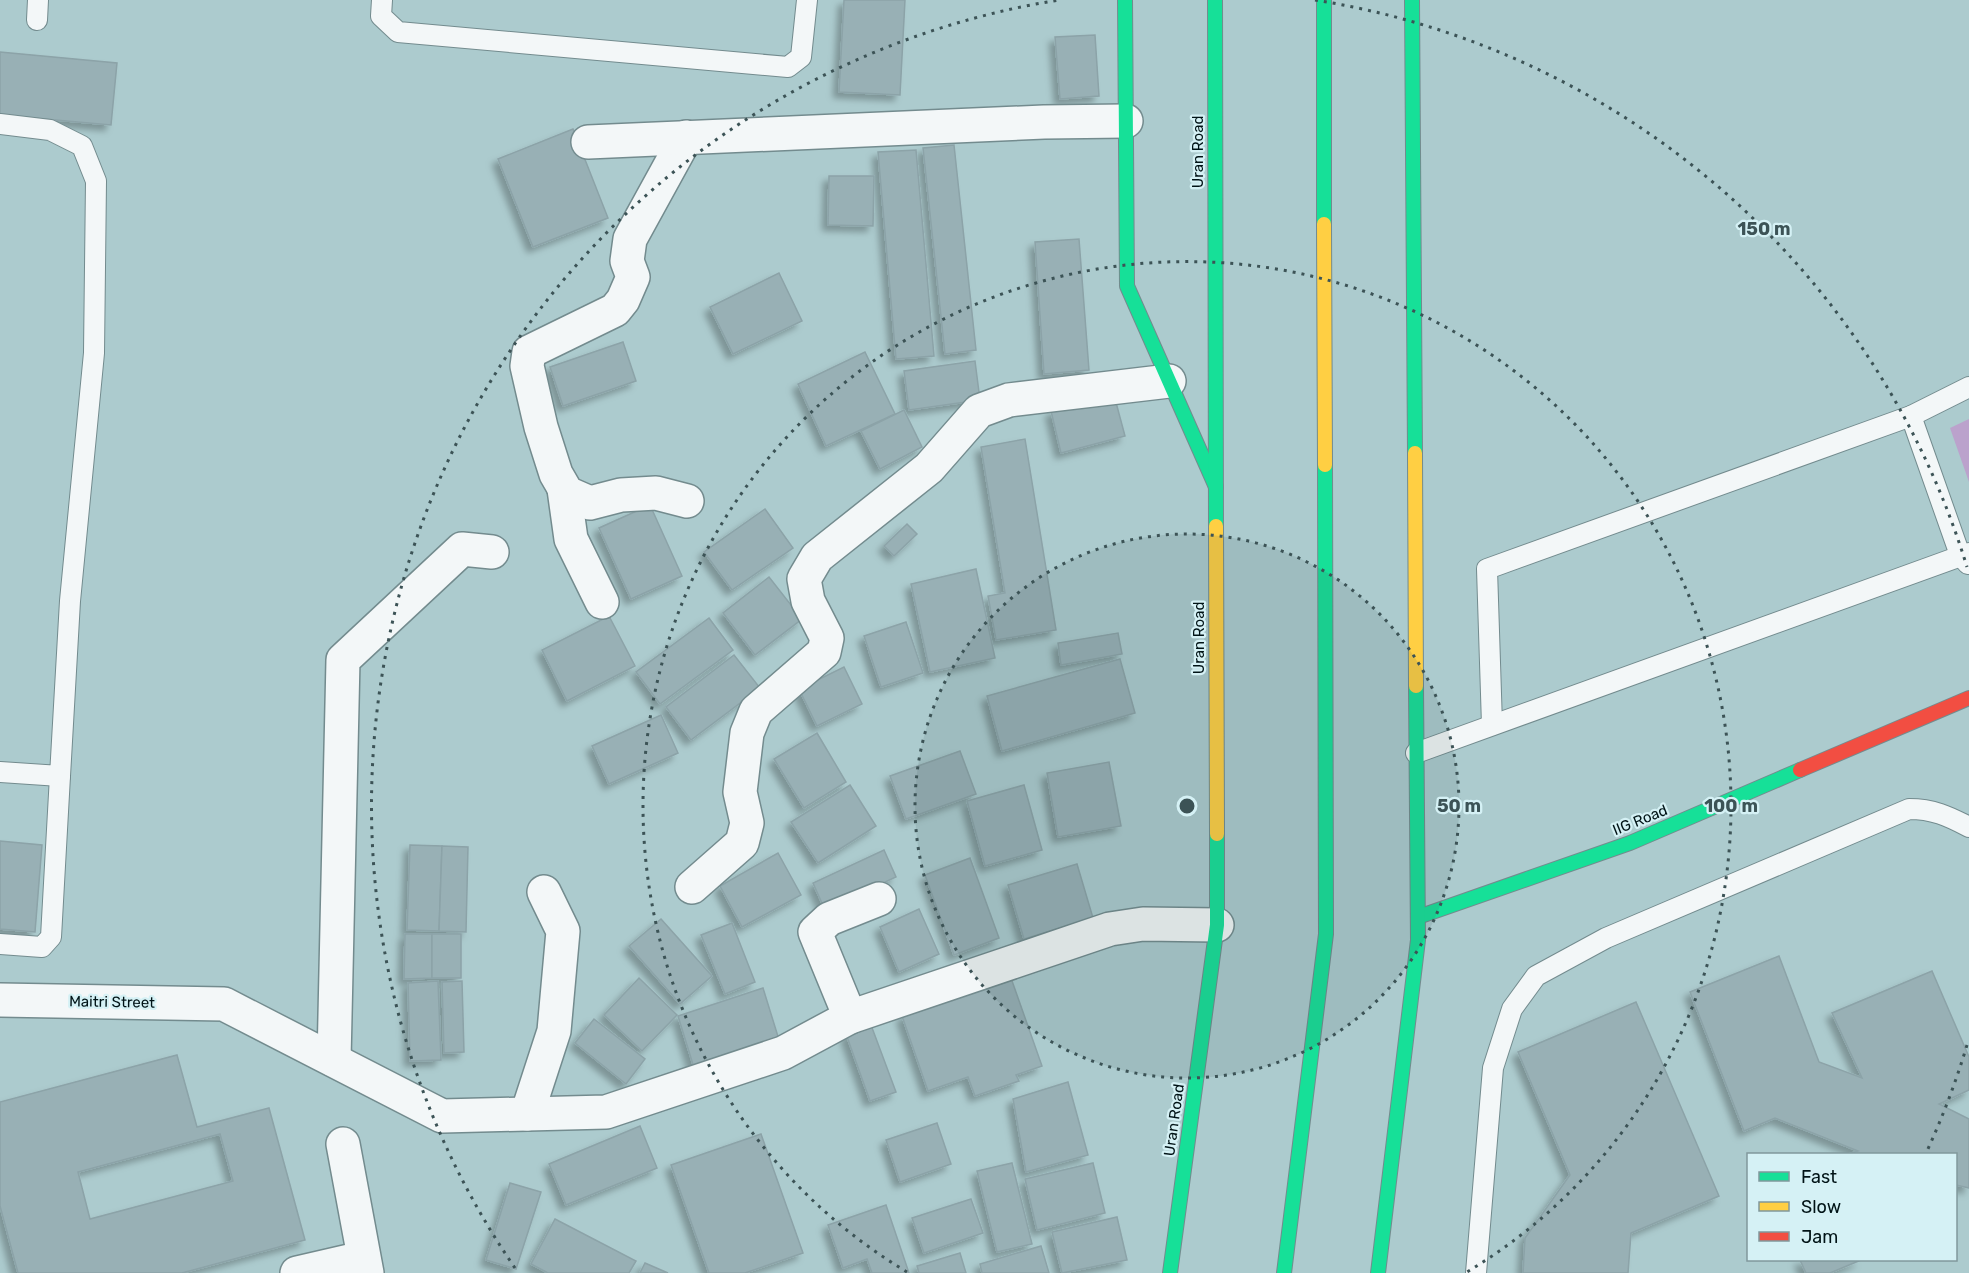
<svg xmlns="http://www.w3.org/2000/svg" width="1969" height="1273" font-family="Rubik,sans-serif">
	<defs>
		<filter id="shadow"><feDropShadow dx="-5.5" dy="5.5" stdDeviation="3" flood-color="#0004"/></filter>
	</defs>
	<rect width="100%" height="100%" fill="#accbce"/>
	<!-- green -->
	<polygon fill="#bba2cc" points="1969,419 1969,482 1950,428"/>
	<!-- building -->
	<g fill="#98b0b5" stroke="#8ca3a8" stroke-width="1.5" fill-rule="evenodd" filter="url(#shadow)">
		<polygon points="844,0 905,0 900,95 839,92"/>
		<polygon points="1095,35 1099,96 1060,99 1055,37"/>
		<polygon points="0,52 117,63 111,125 0,115"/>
		<polygon points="573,129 608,218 533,247 498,159"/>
		<polygon points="954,145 976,350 945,354 923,148"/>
		<polygon points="916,150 934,356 896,359 878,152"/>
		<polygon points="829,176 874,176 873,226 828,225"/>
		<polygon points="1079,239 1089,370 1044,374 1035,242"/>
		<polygon points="779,273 802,321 733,354 710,307"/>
		<polygon points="623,342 636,381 563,406 550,367"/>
		<polygon points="865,352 895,414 826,446 798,384"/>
		<polygon points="975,361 980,400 909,410 904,371"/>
		<polygon points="1114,395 1125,436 1061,453 1051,411"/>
		<polygon points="904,410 922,447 880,469 861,431"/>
		<polygon points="1025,439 1056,630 996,640 988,596 1005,593 981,447"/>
		<polygon points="650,505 682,576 631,599 599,528"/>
		<polygon points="765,509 793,548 732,590 704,552"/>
		<polygon points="907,524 917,534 894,556 884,546"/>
		<polygon points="976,569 995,658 930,672 911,584"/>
		<polygon points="769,577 802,619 755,655 723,613"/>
		<polygon points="609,616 635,666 567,701 542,650"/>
		<polygon points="709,618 733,650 660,704 636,672"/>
		<polygon points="906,622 923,673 881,687 864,636"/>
		<polygon points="1118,633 1122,654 1061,665 1058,643"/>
		<polygon points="734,655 760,688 691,740 666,707"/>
		<polygon points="1120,659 1135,713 1002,751 987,696"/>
		<polygon points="844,667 862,704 817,726 799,689"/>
		<polygon points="661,715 678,753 609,784 592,746"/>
		<polygon points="817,733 846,782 804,808 774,759"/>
		<polygon points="960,751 976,794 906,819 890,776"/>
		<polygon points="1109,762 1121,826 1058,837 1047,773"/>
		<polygon points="850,785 876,826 818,863 791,822"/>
		<polygon points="1024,785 1042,850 985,866 967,801"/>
		<polygon points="0,841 42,845 35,932 0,929"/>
		<polygon points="410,845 442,846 439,931 407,930"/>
		<polygon points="442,846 468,847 466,932 439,931"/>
		<polygon points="884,850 896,877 825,910 813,883"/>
		<polygon points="778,853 801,895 742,927 720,886"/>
		<polygon points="970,858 999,938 954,955 925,875"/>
		<polygon points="1077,864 1093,918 1024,939 1008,885"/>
		<polygon points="919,909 939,954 899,972 880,927"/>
		<polygon points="661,919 712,976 680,1004 629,946"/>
		<polygon points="732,923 755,982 725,994 701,935"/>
		<polygon points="405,934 432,934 432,978 404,979"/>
		<rect x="432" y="934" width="29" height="44"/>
		<polygon points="1779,956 1819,1062 1862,1078 1832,1013 1932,971 1969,1057 1969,1090 1939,1104 1969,1119 1969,1188 1956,1185 1956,1154 1849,1154 1858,1151 1775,1118 1744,1131 1690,992"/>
		<polygon points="639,978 677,1015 642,1051 604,1015"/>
		<polygon points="1011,978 1042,1066 1016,1075 1019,1081 975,1096 968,1077 928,1091 902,1016"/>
		<polygon points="438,981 441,1060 410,1061 408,983"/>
		<polygon points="462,981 464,1052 444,1053 442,982"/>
		<polygon points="763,988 780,1043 695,1071 678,1016"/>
		<polygon points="1636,1002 1719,1196 1631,1233 1628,1273 1523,1273 1525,1238 1570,1175 1518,1052"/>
		<polygon points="594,1019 645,1059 626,1084 575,1043"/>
		<polygon points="871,1025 896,1092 870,1101 846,1034"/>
		<path d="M177,1055L197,1127L269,1108L305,1240L182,1273H18L0,1206V1102ZM220,1134L233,1181L90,1219L78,1172Z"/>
		<polygon points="1068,1082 1088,1155 1026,1172 1013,1099"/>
		<polygon points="937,1123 951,1164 900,1182 886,1140"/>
		<polygon points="640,1126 657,1168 566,1205 549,1164"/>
		<polygon points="761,1134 803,1253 745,1273 709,1273 671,1165"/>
		<polygon points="1012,1163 1032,1244 997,1252 977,1171"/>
		<polygon points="1093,1163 1105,1213 1037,1230 1025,1179"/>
		<polygon points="510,1183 541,1192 516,1269 486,1260"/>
		<polygon points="971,1199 983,1233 924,1253 912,1218"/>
		<polygon points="886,1205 909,1273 872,1273 867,1259 843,1268 828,1225"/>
		<polygon points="1117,1217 1127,1260 1062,1273 1052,1232"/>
		<polygon points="555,1219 636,1261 629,1273 548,1273 531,1264"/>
		<polygon points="1041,1246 1049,1273 982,1273 980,1264"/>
		<polygon points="960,1253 966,1273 919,1273 917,1266"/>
		<polygon points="1800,1260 1861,1260 1830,1273 1806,1273"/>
		<polygon points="645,1263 668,1273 640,1273"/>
	</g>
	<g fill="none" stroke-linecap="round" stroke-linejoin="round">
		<!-- lane casing -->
		<g stroke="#738b8e" stroke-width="22">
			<g id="lane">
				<polyline points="382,0 381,16 398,32 788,67 801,57 807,0"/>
				<polyline points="37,20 38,0"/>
				<polyline points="0,124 50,130 82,146 96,181 94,353 70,601 60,776 0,772"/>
				<polyline points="1911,416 1960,555 1968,564"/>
				<polyline points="1492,725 1487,569 1911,416 1969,387"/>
				<polyline points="1416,753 1969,553"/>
				<polyline points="0,944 42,947 51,937 60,776"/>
				<path d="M1476,1273L1493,1068L1512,1009L1536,976L1606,938L1909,809C1933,809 1948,816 1969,827"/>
			</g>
		</g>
		<!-- street casing -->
		<g stroke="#738b8e" stroke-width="36">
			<g id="street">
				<polyline points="686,137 630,239 627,261 633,277 623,300 615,310 529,352 527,366 541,427 556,474 567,493 590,503 621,495 656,493 687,501"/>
				<polyline points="588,142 1044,122 1126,121"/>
				<polyline points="564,489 571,539 602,602"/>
				<polyline points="692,887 742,843 747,823 740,792 747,733 756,711 824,652 827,638 808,601 804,579 817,557 929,468 979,411 1009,400 1169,381"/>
				<polyline points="0,1000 224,1004 442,1116 606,1112 783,1053 850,1017 1110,929 1143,924 1217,925"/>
				<polyline points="850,1017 815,932 829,919 879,899"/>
				<polyline points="334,1060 343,660 462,549 492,552"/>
				<polyline points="527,1114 554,1031 563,931 544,892"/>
				<polyline points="343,1144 367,1273"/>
				<polyline points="297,1273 362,1258"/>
			</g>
		</g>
		<!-- fast casing -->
		<g stroke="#738b8e" stroke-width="16">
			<g id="fast">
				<polyline points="1125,0 1127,286 1216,487"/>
				<polyline points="1215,0 1216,526"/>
				<polyline points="1324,0 1324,224"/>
				<polyline points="1412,0 1415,453"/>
				<polyline points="1418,917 1630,843 1800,770"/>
				<polyline points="1170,1273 1217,925 1217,834"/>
				<polyline points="1284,1273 1326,934 1325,465"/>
				<polyline points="1378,1273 1418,940 1416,686"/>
			</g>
		</g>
		<!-- slow casing -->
		<g stroke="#738b8e" stroke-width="16">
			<g id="slow">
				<polyline points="1324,224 1325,465"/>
				<polyline points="1415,453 1416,686"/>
				<polyline points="1216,526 1217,834"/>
			</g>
		</g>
		<!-- jam casing -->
		<g stroke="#738b8e" stroke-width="16">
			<polyline id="jam" points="1800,770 1969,698"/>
		</g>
		<!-- lane -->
		<use href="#lane" stroke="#f3f7f8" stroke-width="20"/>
		<!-- street -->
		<use href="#street" stroke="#f3f7f8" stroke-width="33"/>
		<!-- fast -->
		<use href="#fast" stroke="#16e098" stroke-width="14"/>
		<!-- slow -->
		<use href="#slow" stroke="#ffcf43" stroke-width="14"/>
		<!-- jam -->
		<use href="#jam" stroke="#f24e42" stroke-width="14"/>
	</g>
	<!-- distance rings -->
	<circle cx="1187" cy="806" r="272" fill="#3c5356" fill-opacity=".12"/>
	<g fill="none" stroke="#3c5356" stroke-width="3" stroke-dasharray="3 6">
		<circle cx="1187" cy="806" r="272"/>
		<path d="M907 1272A544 544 0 1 1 1467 1272"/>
		<path d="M1967 1045A816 816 0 0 1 1927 1151M515 1268A816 816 0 0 1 1059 0M1315 0A816 816 0 0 1 1967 567"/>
	</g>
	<g text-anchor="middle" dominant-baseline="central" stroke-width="4.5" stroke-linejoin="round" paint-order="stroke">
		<!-- street labels -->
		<g font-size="15" fill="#001316" stroke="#d5f1f5">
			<text transform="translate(1198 152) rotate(-90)">Uran Road</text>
			<text transform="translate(1199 638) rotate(-90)">Uran Road</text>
			<text transform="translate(1640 820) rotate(-22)">IIG Road</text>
			<text transform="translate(112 1002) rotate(1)">Maitri Street</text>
			<text transform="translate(1174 1120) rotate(-82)">Uran Road</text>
		</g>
	</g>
	<circle cx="1187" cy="806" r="9" fill="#3c5356" stroke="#d5f1f5" stroke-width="3"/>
	<g font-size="18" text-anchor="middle" font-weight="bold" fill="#3c5356" stroke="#d5f1f5" stroke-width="4.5" stroke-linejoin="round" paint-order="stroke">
		<text x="1764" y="235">150 m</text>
		<text x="1459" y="812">50 m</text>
		<text x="1731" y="812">100 m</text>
	</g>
	<!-- legend -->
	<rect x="1747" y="1153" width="210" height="108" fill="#d5f1f5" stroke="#80989c" stroke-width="1.5"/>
	<rect x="1759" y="1172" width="30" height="9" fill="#16e098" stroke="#80989c" stroke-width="1.5"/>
	<text x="1801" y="1183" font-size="18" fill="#001316">Fast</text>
	<rect x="1759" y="1202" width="30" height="9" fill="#ffcf43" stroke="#80989c" stroke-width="1.5"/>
	<text x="1801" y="1213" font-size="18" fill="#001316">Slow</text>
	<rect x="1759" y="1232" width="30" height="9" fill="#f24e42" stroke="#80989c" stroke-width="1.5"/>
	<text x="1801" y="1243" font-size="18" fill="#001316">Jam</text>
</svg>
